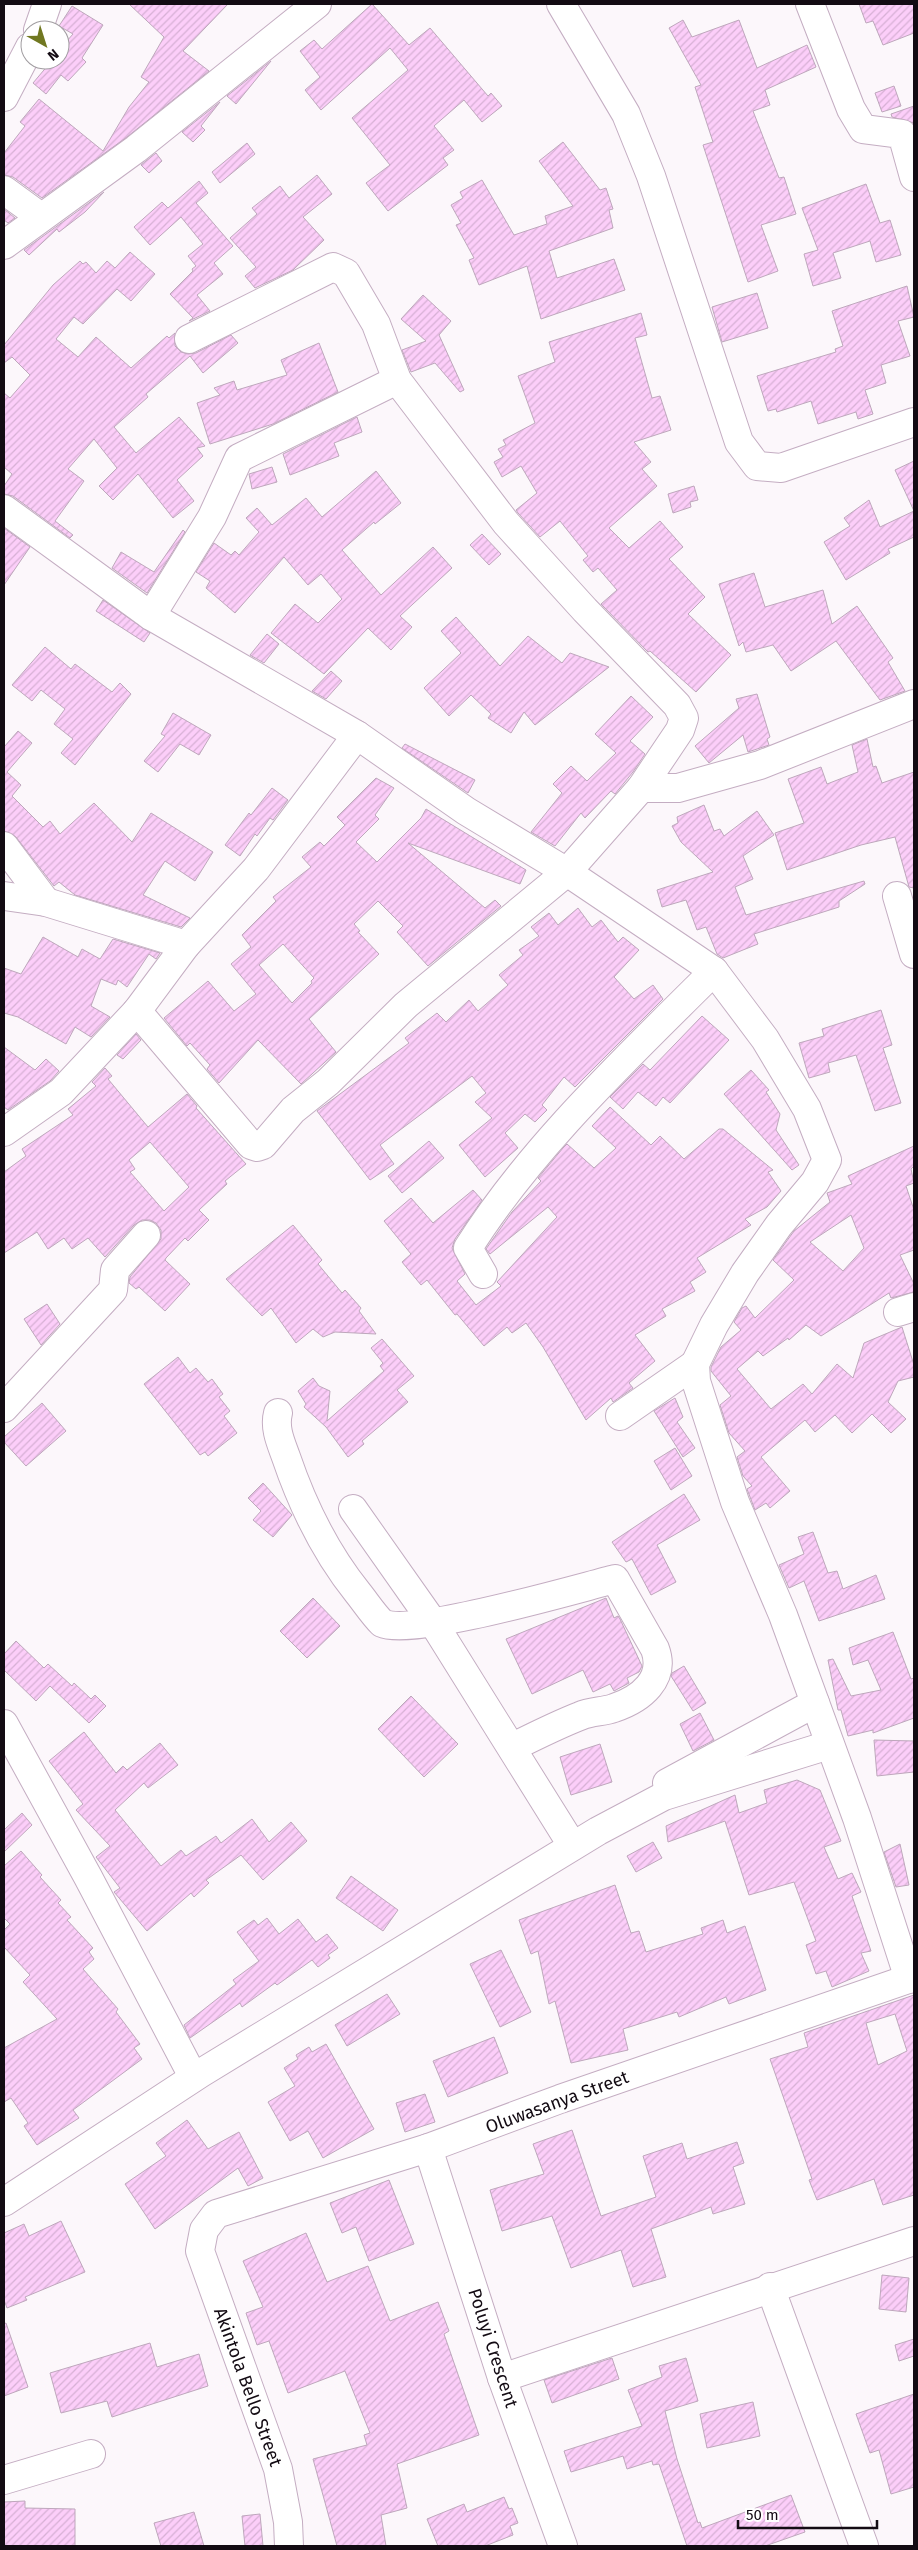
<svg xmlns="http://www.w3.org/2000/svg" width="918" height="2550" font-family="'Fira Sans',sans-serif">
	<defs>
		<pattern id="building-hatch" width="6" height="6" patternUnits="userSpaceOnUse" patternTransform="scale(1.25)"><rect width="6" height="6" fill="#fccef9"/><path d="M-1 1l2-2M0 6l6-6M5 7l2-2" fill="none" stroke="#d7b0d5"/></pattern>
	</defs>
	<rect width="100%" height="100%" fill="#fcf7fb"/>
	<!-- building -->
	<g fill="url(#building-hatch)" stroke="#bea7bc" fill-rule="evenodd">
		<polygon points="129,4 228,4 183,51 209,71 127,137 42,198 13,177 4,175 4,153 25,126 20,122 39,99 103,151 129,107 149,82 141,77 164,37"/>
		<polygon points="372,4 409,45 430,28 488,96 491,93 502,106 482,122 464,100 434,126 454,150 443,158 448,165 388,211 366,183 390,165 352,118 408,70 390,48 321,110 305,90 320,77 300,51 314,40 322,49"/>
		<polygon points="859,4 914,4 914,33 883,45 873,21 866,23"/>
		<polygon points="72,6 103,25 82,58 86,62 68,81 61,75 46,94 33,83 49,64 45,60 60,60 60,49 73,34 59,26"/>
		<polygon points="683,20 692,37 739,20 757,68 807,45 816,67 765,90 770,105 753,111 779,178 784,177 796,214 761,225 778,271 748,282 703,145 713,142 695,87 701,85 669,28"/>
		<polygon points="271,61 236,104 227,96"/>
		<polygon points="894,86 901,106 882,112 875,93"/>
		<polygon points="220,102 201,126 205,130 193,142 182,132"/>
		<polygon points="914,106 914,123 892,117 891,114"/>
		<polygon points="563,142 600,190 606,188 613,209 609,210 613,228 549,251 557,278 614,259 625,290 541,319 527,266 479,285 469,260 474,258 456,225 461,223 451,205 463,198 460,192 482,180 514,235 547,224 545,216 573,206 539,161"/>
		<polygon points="247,143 255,154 220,183 212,172"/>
		<polygon points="156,153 162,161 149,173 141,165"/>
		<polygon points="317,175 332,194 303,217 324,240 293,270 255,288 245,276 256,267 230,238 257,214 252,208 280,186 289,198"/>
		<polygon points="199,181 208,193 196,203 233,246 214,263 223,274 197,295 210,311 189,321 193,318 170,294 193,271 192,269 196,266 188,256 203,244 181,217 150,245 134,227 162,202 168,208"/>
		<polygon points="866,184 880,223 890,220 901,255 876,262 870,241 833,253 841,278 813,286 804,254 818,250 802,208"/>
		<polygon points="104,192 85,212 59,232 57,229 29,255 24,250"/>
		<polygon points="4,209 15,218 8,223 4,220"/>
		<polygon points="130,252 155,274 131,301 117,289 83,324 74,317 56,339 78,357 96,337 131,368 167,336 169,338 175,333 175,346 181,352 188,354 196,353 231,335 238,343 203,373 190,356 146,394 148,397 114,427 136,453 179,417 205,446 197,448 203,456 177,480 194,501 173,518 138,474 113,500 99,486 117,468 94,439 68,469 84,481 55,521 73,535 70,538 13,496 4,494 4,486 12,474 4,467 4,393 10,398 30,375 12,357 4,363 4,345 53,285 80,261 83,264 86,262 96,273 107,261 115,268"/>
		<polygon points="907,286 914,317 898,321 910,356 881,365 886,383 865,390 873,414 858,419 856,412 818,424 811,401 777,412 776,409 768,411 757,376 836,352 835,349 843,346 832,311"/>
		<polygon points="757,293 768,328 722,342 712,307"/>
		<polygon points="423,295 451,321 439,335 464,390 460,392 435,363 411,372 402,350 426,341 401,319"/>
		<polygon points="641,313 647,335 635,338 652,398 660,396 671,430 634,442 651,462 642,469 657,486 609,528 629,548 660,521 683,547 669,559 705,597 688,614 731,655 696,692 650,651 648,652 601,604 617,590 598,568 593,572 583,560 588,556 560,521 540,537 518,513 516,510 537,493 521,466 502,477 494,462 503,457 498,449 506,445 503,440 535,423 518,376 555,362 549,342"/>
		<polygon points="319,343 338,392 273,424 210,444 197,403 220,395 214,388 234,381 237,390 287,375 281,360"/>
		<polygon points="357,417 362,432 334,443 339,456 290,475 283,454"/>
		<polygon points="914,461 914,537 888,549 890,553 846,580 824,542 850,526 844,518 869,500 880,527 914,511 895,470"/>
		<polygon points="272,467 277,482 252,489 249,474"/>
		<polygon points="376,471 401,503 375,524 374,522 342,550 381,595 433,547 452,568 400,616 412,627 391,650 368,628 324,674 271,633 295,604 318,623 342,599 321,574 308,585 284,557 235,613 206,588 210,581 196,572 214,543 231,555 235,551 239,555 259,532 246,518 257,508 272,525 306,498 322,517"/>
		<polygon points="694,486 698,500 690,502 691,507 673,513 668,494"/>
		<polygon points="4,528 30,547 4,585"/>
		<polygon points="183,530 185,532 147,593 112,568 121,552 154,572"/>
		<polygon points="482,534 501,554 489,565 470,545"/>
		<polygon points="754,573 765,607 823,590 832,624 857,606 893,658 888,662 905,691 880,700 836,641 791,671 773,645 746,652 743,642 739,646 719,584"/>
		<polygon points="103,600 150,633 144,642 96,611"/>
		<polygon points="456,617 500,666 528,636 562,663 570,653 609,667 535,725 524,712 511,733 488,718 491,714 471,695 449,716 424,688 461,653 441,631"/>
		<polygon points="267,634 279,644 264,663 250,655"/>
		<polygon points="45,647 71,669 75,664 112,692 120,683 131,694 75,765 61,753 73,739 54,724 65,709 41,690 32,701 12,685"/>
		<polygon points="331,671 342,681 326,699 312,691"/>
		<polygon points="757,694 770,737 767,739 769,745 748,752 743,735 709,763 695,746 739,708 736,699"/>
		<polygon points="631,696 653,717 630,741 645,754 633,772 615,794 611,791 585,818 581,813 555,846 531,832 562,793 553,784 571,766 587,781 616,753 595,734"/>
		<polygon points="173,713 211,735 199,755 180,744 158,772 144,761 165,736 161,734"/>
		<polygon points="18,731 32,743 7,772 21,785 12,796 43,827 50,821 60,834 94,803 132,842 151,813 213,852 195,881 165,861 143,895 190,918 181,927 75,895 59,882 54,886 16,837 4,831 4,747"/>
		<polygon points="867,739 873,767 876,766 882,783 914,772 914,888 909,887 895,837 861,845 787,870 775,833 804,823 788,779 821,767 827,784 858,772 852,745"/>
		<polygon points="405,744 475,780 468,793 402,748"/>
		<path d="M376,778L394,788L375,815L379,819L356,842L377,862L421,818L426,809L526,870L520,884L408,843L485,908L495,900L501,906L428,966L397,932L403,926L378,901L354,924L360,931L358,932L379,954L309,1019L336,1052L301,1084L258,1040L219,1083L207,1069L210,1065L190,1043L187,1046L164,1018L208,981L234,1011L256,994L231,964L251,947L242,935L276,901L273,897L311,867L302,857L320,842L324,846L345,825L337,817ZM283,944L314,978L311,981L312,983L292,1003L259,965Z"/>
		<polygon points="272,788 288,800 273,820 270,818 257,836 255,834 240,856 225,845 249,813 251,815"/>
		<polygon points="704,805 714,831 720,829 724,836 757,811 774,835 743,856 753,879 735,887 746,915 864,881 865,884 839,901 839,907 754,934 758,944 723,958 717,954 706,927 697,930 686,900 662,907 657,890 713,872 681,842 672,826 678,823 677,817"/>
		<polygon points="578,908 592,927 601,920 618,942 623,937 639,950 614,977 634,999 653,985 663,999 575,1087 564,1077 542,1105 547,1110 535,1122 525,1114 505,1133 518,1148 485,1177 459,1145 492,1118 475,1102 486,1093 472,1076 380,1145 394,1164 370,1180 317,1111 409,1043 405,1038 437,1013 446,1022 469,1000 478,1011 508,985 499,975 523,955 519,950 539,936 531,927 549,913 558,925"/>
		<polygon points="43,937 78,957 82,949 100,959 113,939 160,953 156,959 149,954 127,987 118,980 116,985 101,979 91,1006 110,1017 91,1037 75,1027 66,1044 18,1017 4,1013 4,968 21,974"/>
		<polygon points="881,1010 892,1045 883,1048 901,1103 875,1111 856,1055 828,1063 830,1072 809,1078 799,1043 824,1036 822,1029"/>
		<polygon points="702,1016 729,1040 670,1103 663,1097 656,1106 638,1092 623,1109 610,1097 643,1064 650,1070"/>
		<polygon points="136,1034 141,1040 123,1059 117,1055"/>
		<polygon points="4,1047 35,1070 46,1059 59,1071 50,1081 8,1110 4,1107"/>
		<path d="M105,1068L112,1076L108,1079L148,1127L187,1094L197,1106L196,1108L246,1164L225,1181L227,1184L199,1210L209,1220L188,1241L185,1238L166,1258L165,1260L190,1284L165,1311L139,1287L136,1289L129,1283L130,1277L161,1239V1230L156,1223L150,1220H142L134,1225L105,1257L88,1238L72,1249L64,1238L48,1249L37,1232L4,1253V1172L26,1156L22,1149L73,1115L68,1109L96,1086L92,1082ZM150,1142L189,1187L164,1211L130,1172L135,1169L129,1160Z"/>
		<polygon points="751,1070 769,1090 766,1092 780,1114 776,1130 799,1165 792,1170 724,1094"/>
		<polygon points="610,1107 651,1145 660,1136 684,1159 719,1129 723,1129 773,1170 768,1172 781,1191 767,1207 745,1219 751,1225 697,1258 706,1272 690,1282 695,1291 662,1309 666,1316 635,1335 655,1361 629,1383 633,1388 613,1402 611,1398 586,1420 543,1347 526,1323 512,1333 507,1327 484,1346 457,1314 455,1315 427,1280 421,1285 402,1262 411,1254 384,1221 411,1198 433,1223 473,1190 482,1200 455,1239 452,1248 465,1274 457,1281 476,1305 501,1286 497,1282 557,1217 548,1207 490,1254 486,1249 512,1212 541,1181 538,1178 563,1148 567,1144 594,1168 616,1148 592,1126"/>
		<polygon points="429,1141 444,1158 402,1193 388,1176"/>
		<path d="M914,1146V1166L911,1169L914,1183L906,1186L914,1210V1250L900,1255L914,1284V1292L891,1298L889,1293L821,1336L806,1325L789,1340L788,1338L763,1356L758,1351L737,1369L771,1409L803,1384L812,1394L837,1364L853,1378L864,1343L902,1327L914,1365V1377L898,1381L888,1402L906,1419L891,1433L872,1414L852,1433L835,1415L815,1432L805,1420L761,1457L790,1491L770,1508L766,1503L755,1510L747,1489L752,1486L743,1476L737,1457L745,1451L729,1433L720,1405L731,1396L711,1371V1367L721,1347L741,1330L734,1322L742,1308L746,1306L755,1318L794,1280L773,1260L794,1231L830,1202L827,1193L852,1184L848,1176ZM851,1215L864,1248L843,1271L810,1242Z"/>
		<polygon points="293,1225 322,1260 318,1264 342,1293 345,1290 361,1308 359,1311 376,1334 335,1332 323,1337 313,1329 296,1343 271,1308 262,1316 226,1279"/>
		<polygon points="47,1304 60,1324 41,1345 24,1319"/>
		<polygon points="382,1339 414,1376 397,1390 408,1402 362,1441 364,1444 348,1457 326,1427 304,1407 306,1404 298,1391 313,1378 319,1386 330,1391 327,1421 384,1371 380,1366 383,1363 371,1348"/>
		<polygon points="178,1357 190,1373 196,1368 208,1382 212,1379 223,1394 219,1397 230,1411 224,1416 237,1433 208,1456 205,1452 200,1455 144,1384"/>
		<polygon points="675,1398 683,1417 677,1422 695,1448 683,1457 654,1411"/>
		<polygon points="42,1403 66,1431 26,1466 4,1442 4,1437"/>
		<polygon points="675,1448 692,1476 671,1490 654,1461"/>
		<polygon points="263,1483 292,1515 273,1537 253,1520 261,1511 248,1498"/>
		<polygon points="684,1494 700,1520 657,1545 676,1582 651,1595 632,1559 626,1562 612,1542"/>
		<polygon points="813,1532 828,1573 837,1571 843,1589 876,1575 885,1599 819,1621 804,1581 789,1588 779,1565 804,1554 798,1537"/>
		<polygon points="313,1598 340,1626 307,1658 280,1631"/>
		<polygon points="606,1598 614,1618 618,1616 620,1619 642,1666 639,1672 627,1678 629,1683 614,1691 610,1684 593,1692 583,1670 532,1694 506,1639"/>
		<polygon points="893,1632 911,1679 914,1678 914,1718 873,1733 873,1730 848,1736 841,1710 838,1710 828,1660 833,1659 851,1696 881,1690 868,1660 853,1665 849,1648"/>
		<polygon points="16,1641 44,1668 48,1664 72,1686 74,1683 91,1699 95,1695 106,1706 89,1723 50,1686 36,1701 4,1670 4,1654"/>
		<polygon points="684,1666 706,1703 693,1711 671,1676 672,1673"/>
		<polygon points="411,1696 458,1744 424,1777 378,1729"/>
		<polygon points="700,1713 714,1740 693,1751 680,1724"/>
		<polygon points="84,1732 116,1773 123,1766 127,1770 160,1743 178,1765 148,1788 144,1783 115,1810 161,1866 181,1850 186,1856 216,1836 221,1843 252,1819 269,1842 291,1822 307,1841 263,1880 241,1855 206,1880 209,1883 194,1897 191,1893 147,1931 114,1892 120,1888 96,1857 110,1846 76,1810 83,1804 49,1761"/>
		<polygon points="874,1740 914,1741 914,1772 877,1776"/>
		<polygon points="600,1744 612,1782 571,1795 560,1757"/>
		<polygon points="797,1780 820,1790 841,1841 824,1847 838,1879 852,1873 861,1892 852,1896 871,1951 861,1953 869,1971 832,1987 826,1971 816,1974 806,1945 816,1941 794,1882 749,1895 725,1821 668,1842 666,1826 735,1795 739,1813 767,1803 764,1790"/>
		<polygon points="22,1813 32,1825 4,1852 4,1830"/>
		<polygon points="653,1842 662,1858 636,1872 627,1856"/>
		<polygon points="900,1844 909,1885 896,1887 884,1852"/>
		<polygon points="21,1851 42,1875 40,1877 61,1900 58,1903 71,1917 67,1920 93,1948 89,1952 94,1959 83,1969 118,2009 116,2012 140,2044 134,2048 142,2059 73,2110 79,2118 37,2145 24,2126 28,2123 11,2098 4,2102 4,2048 57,2019 23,1982 30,1975 4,1947 4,1930 10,1924 4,1918 4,1866"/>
		<polygon points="351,1876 398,1910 383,1931 336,1898"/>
		<polygon points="615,1885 631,1933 639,1931 646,1952 703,1934 701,1928 723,1920 727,1933 745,1926 766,1990 729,2004 726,1997 679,2017 677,2012 623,2029 628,2050 571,2063 555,2001 549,2004 538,1951 531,1954 519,1920"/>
		<polygon points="267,1918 279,1934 298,1919 316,1942 327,1934 338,1948 328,1955 330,1958 318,1967 312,1960 277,1985 275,1983 242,2007 240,2003 190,2038 184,2025 236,1984 233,1980 259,1961 237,1932 254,1920 258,1925"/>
		<polygon points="501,1950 531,2012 500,2027 470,1964"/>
		<polygon points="387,1994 400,2014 347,2046 335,2025"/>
		<path d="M914,1995V2195L883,2205L874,2179L817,2200L809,2180L812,2179L770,2059L808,2047L804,2033ZM895,2014L907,2051L878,2065L866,2023Z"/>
		<polygon points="494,2037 508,2073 448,2097 433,2061"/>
		<polygon points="326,2044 374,2129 323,2158 308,2131 290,2141 268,2102 295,2086 284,2068 298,2059 296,2055 309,2047 312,2052"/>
		<polygon points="425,2094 435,2122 405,2132 396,2103"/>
		<polygon points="187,2120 208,2149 239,2132 263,2178 248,2186 238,2168 155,2229 125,2184 166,2156 156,2143"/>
		<polygon points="572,2130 601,2216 656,2197 643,2156 682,2143 687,2159 737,2142 744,2163 733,2167 745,2204 713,2214 711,2207 651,2229 666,2277 633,2287 621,2250 571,2268 552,2216 502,2231 490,2190 544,2174 533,2144"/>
		<polygon points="389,2180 414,2244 369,2261 356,2227 342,2233 330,2203"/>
		<polygon points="61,2221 85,2272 25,2297 27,2300 7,2308 4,2300 4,2233 24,2224 29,2236"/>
		<polygon points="306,2233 327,2282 368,2266 390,2321 438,2302 449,2331 444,2334 479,2435 397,2464 407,2508 381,2515 386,2546 337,2546 313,2459 367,2445 364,2435 370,2433 345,2371 288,2393 269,2341 257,2345 246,2313 263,2307 243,2261"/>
		<polygon points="882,2275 909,2278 906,2312 879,2309"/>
		<polygon points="6,2323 28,2387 4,2396 4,2324"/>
		<polygon points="914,2339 914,2356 899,2361 895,2345"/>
		<polygon points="150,2343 157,2367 199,2354 208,2386 112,2417 107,2401 61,2413 50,2373"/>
		<polygon points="612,2358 619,2379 552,2403 544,2380"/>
		<polygon points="686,2358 698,2401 665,2411 677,2459 698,2523 700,2522 702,2528 791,2495 805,2532 765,2546 687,2546 659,2464 653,2465 652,2461 627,2469 623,2456 571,2472 564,2451 642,2426 628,2390 662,2377 659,2366"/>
		<polygon points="914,2394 914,2487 891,2494 879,2450 870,2453 856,2414"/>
		<polygon points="753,2402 760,2436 707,2448 700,2414"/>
		<polygon points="504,2497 509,2509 512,2508 518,2523 510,2526 513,2535 485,2546 438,2546 427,2519 464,2504 467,2512"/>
		<polygon points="25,2501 25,2508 75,2509 75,2546 4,2546 4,2502"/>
		<polygon points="194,2512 204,2546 161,2546 154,2523"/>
		<polygon points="260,2514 263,2546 245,2546 242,2516"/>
	</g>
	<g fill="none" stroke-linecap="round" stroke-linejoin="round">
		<!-- minor casing -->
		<g stroke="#c4adc2" stroke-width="30">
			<g id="minor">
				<polyline points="561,4 626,114 651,176 739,442 757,466 781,468 914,422"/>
				<polyline points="810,4 851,109 863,129 902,134 914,177"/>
				<polyline points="38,30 47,4"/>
				<polyline points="4,97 30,47"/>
				<polyline points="4,190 41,217"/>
				<polyline points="4,245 136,149 317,4"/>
				<polyline points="4,509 151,616 357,735 466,811 567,872 714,971 765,1039 807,1109 827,1160 815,1182 779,1225 745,1273 714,1325 695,1364 696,1381 735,1502 783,1615 857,1818 909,1979"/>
				<polyline points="151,616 212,517 239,458 397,380"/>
				<polyline points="641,788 678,788 760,765 914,704"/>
				<polyline points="4,846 46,902"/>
				<polyline points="4,896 46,902 186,945"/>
				<polyline points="897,896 914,954"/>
				<polyline points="137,1011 251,1145 257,1147 263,1145 293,1110 328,1082 406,1005 567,872 641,788 680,730 684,718 677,705 585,610 506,523 397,380 376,324 346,273 333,267 189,339"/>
				<polyline points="4,1132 61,1092 137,1011 186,945 256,869 357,735"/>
				<path d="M483,1274L468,1248C532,1146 629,1056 714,971"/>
				<polyline points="898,1312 914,1307"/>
				<polyline points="4,1408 113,1290 115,1270 146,1235"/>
				<path d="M278,1413C274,1428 281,1443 286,1457C303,1507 325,1552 358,1593C366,1603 373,1614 382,1623C412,1637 575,1589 615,1579L655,1649C666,1679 641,1699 614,1708C603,1712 591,1711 580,1716C557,1725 535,1736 513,1747"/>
				<polyline points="620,1416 695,1364"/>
				<polyline points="353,1509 434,1624 567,1837"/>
				<polyline points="4,1724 88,1877 188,2067"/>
				<polyline points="667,1783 815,1703"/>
				<polyline points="428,2148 502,2378 563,2546"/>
				<polyline points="4,2202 201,2073 598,1831 664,1796 829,1745"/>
				<polyline points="770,2287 864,2546"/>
				<polyline points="502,2378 914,2241"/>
				<polyline points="4,2480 91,2454"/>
				<polyline points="289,2546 288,2522 278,2469 200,2251 204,2230 216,2214 428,2148 560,2099 914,1977"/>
			</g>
		</g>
		<!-- minor -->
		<use href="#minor" stroke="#fff" stroke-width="28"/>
	</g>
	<g text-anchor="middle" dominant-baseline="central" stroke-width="5" stroke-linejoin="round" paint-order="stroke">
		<!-- street labels -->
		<g font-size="18" fill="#130b13" stroke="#fff">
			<text transform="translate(557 2102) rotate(-20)">Oluwasanya Street</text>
			<text transform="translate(493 2348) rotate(72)">Poluyi Crescent</text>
			<text transform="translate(248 2387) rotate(70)">Akintola Bello Street</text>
		</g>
	</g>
	<!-- border -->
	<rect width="918" height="2550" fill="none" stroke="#130b13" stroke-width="10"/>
	<!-- north arrow -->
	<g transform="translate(45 45) rotate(141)"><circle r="24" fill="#ffffff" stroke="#a19da1"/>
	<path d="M0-4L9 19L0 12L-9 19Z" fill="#717821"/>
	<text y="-8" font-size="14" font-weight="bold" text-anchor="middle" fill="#130b13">N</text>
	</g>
	<!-- scale -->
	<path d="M738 2520v8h139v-8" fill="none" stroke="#130b13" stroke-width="2.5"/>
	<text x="746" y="2520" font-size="15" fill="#130b13" stroke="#ffffff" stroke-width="4" paint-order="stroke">50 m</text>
</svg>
